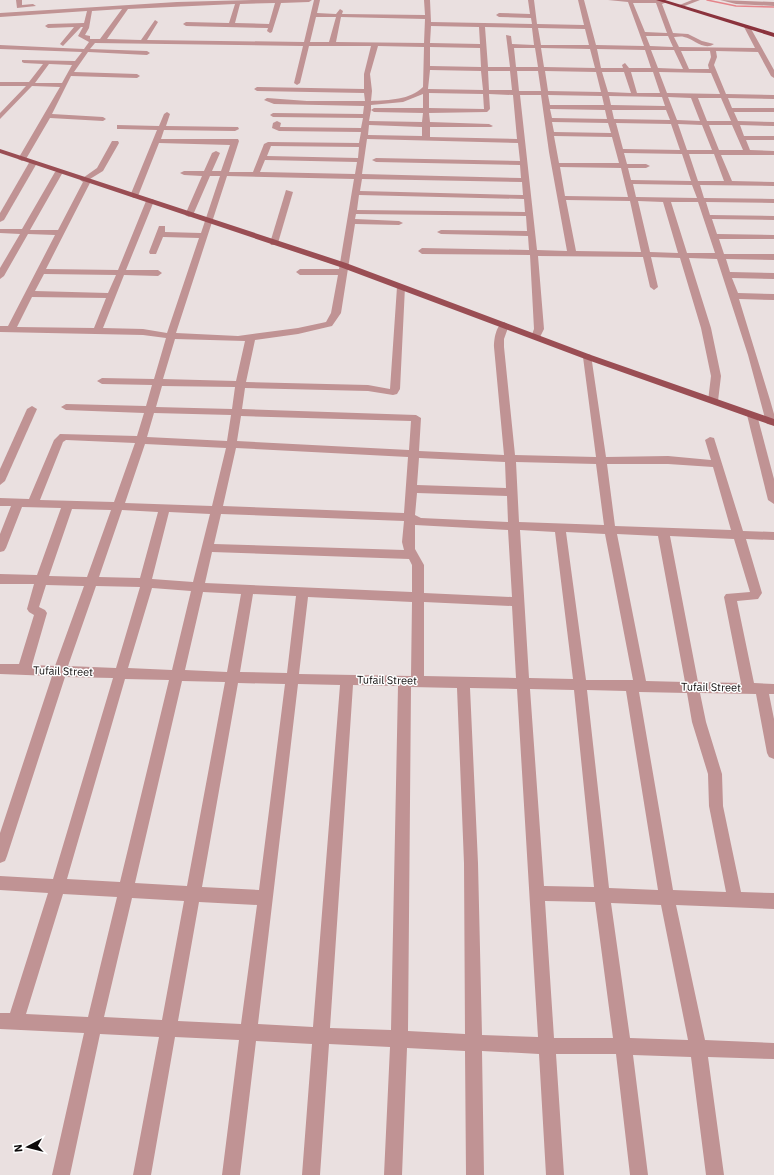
<svg xmlns="http://www.w3.org/2000/svg" width="774" height="1175" font-family="'IBM Plex Sans',sans-serif">
	<rect width="100%" height="100%" fill="#eae0e0"/>
	<g fill="none" stroke-linecap="round" stroke-linejoin="round">
		<!-- stream -->
		<polyline stroke="#e5848a" stroke-width="1.5" points="707,0 736,6 774,7"/>
		<!-- minor -->
		<g fill="#c09394" fill-rule="evenodd">
			<polygon points="16,0 22,0 22,5 33,4 36,6 17,8"/>
			<path d="M252,0H312L309,2L281,3L272,32L270,33L267,31L268,28L186,26L183,24L186,22L229,23L235,4L128,9L107,39L141,40L155,20L158,22L147,40L304,42L314,0H320L317,13L336,14L340,9L343,11L342,14L425,15L424,0H430L431,22L532,24L531,18L499,17L496,15L499,13L530,14L528,0H534L537,24L584,25L578,0H584L596,45L644,46L628,2L608,0H660L667,2L662,4L673,33L688,34L702,41L714,44C704,51 694,39 684,37C681,36 677,37 674,37L679,47L755,48L744,27L747,25L750,27L774,70V78L771,76L758,52L716,51L717,57L714,65L726,94L774,95V99L728,98L732,108H774V112H734L738,121L774,122V126L740,125L744,136H774V140H746L750,150L774,151V155H721L732,181L774,182V186L700,185L704,198L774,199V203L706,202L710,215L774,216V220L712,219L717,234L774,235V239H719L724,254H774V260L726,259L730,272L774,273V279L732,278L738,293L774,294V300L739,299L770,400L774,414V425L767,424L766,422L748,355L717,259L689,258L711,328L721,376L718,401L713,404L708,401L711,376L701,328L680,258L651,257L658,287L654,290L650,287L643,257L538,256L544,329L539,339L536,340L531,337L534,329L530,255L422,254L418,251L422,248L529,250L528,236L441,234L437,232L441,230L527,231L526,216L356,214L355,219L399,221L403,223L399,225L355,224L341,313L332,326L298,334L255,340L246,382L368,385L390,389L397,287L401,284L405,287L400,389L397,394L393,395L368,391L245,388L242,409L416,415L421,418L419,451L504,455L494,347C494,339 496,325 504,322L509,325L504,339V347L515,455L596,457L583,357L588,354L591,355L606,457L668,456L711,460L705,440L710,437L714,438L743,531L774,532V540L746,539L762,593L758,599L737,601L754,683L774,684V694H769L774,719V759L769,757L767,753L756,694L700,693L706,722L722,774L723,806L741,892L774,893V909L676,905L705,1040L774,1043V1059L708,1057L724,1175H706L691,1057L633,1055L648,1175H630L616,1054H556L564,1175H546L539,1054L482,1051L484,1175H466L465,1051L407,1048L402,1175H384L390,1047L329,1044L320,1175H302L312,1044L256,1041L240,1175H222L239,1040L175,1037L151,1175H133L159,1037L100,1034L70,1175H52L84,1033L0,1029V1013H10L48,893L0,890V876L53,879L113,678L65,677L7,856L5,861L0,863V833L52,676L0,674V664H19L34,615L29,612L27,609L34,584H0V574L37,575L61,508L22,507L6,548L4,551L0,552V534L11,506H0V498L29,499L54,440L60,434L137,436L144,413L66,410L61,407L66,404L146,406L152,385L102,384L97,381L102,378L154,379L166,338L143,335L0,332V326H8L55,235L28,234L4,276L0,279V268L20,234L0,233V229H22L55,172L59,170L63,172L30,230H58L83,182L80,180L97,168L112,141H118L119,143L103,171L90,179L91,181L46,269L118,270L146,201L153,199L154,201L126,270H158L162,273L158,276L124,275L103,328L143,329L167,333L199,238L163,237L156,254H150L149,252L159,226H165V232L201,233L220,176H210L193,215L189,217L185,215L202,176L184,175L180,173L184,171H204L212,153L216,151L220,153L212,171H221L230,145L159,143L138,196L134,198L130,196L157,130L120,129H117V125L159,126L164,114L167,112L170,114L166,126L238,127L239,129L235,131L164,130L161,139H238L239,141L229,172H253L264,144L268,142L359,143L361,132L279,131L272,128L273,123L277,121L281,123L280,127L361,128L363,118L273,117L270,115L273,113L363,114L364,106L274,104L264,100L267,98L307,101H365L364,93L257,91L254,89L257,87L364,89V74L371,46H309L300,83L297,85L294,83L303,46L95,43L90,49L147,51L150,53L147,55L88,52L74,72L137,74L140,76L137,78L71,76L52,114L103,117L106,119L103,121L50,118L26,159L22,161L18,159L60,87L32,86L0,119V113L26,86H0V82H29L43,64L24,63L22,62V60L75,61L82,52L0,49V45L84,49L89,42L78,36L83,27H81L63,46L60,44L74,27L48,28L45,26L48,24L84,23L87,11L0,17V13L177,2ZM275,3L269,24L235,23L240,4ZM633,3H656L667,33L645,32ZM122,9L100,39H90V36L85,35L89,28L92,11ZM316,17H336L329,42H310ZM341,17L425,19L424,43L336,42ZM431,26L479,27L480,44L430,43ZM485,27L532,28L534,45L512,44L511,36L506,35L510,67H488ZM538,28L585,29L589,45H541ZM646,36H668L673,47L650,46ZM378,46L424,47L423,87C410,100 389,100 371,101L372,91L370,74ZM430,47L480,48L481,67L430,66ZM514,48H535L538,67H516ZM541,48L590,49L595,68L544,67ZM597,49L645,50L651,68H629L625,63L622,65L623,68H601ZM651,50H674L683,69L658,68ZM681,51H710L711,57L708,65L709,69H689ZM49,64L72,65L62,83H35ZM430,70L481,71L483,90L428,89ZM488,71H510L512,90H489ZM517,71H538L541,91H519ZM545,71L596,72L601,92L548,91ZM602,72H624L631,93L608,92ZM631,72H653L660,93H637ZM659,72L711,73L720,94L667,93ZM429,93L483,94L484,109L429,108ZM423,94V108H374L371,110V105L403,102ZM489,94L513,95L517,139L430,137V127H491L493,126L489,124L430,122L429,113L487,112L490,109ZM520,95H541L549,152L567,251L537,250ZM548,95L602,96L604,105H550ZM609,96L662,97L665,106L611,105ZM668,97L691,98L700,121L677,120ZM698,98H721L731,121H707ZM550,109L605,110L607,119L552,118ZM371,110L374,112L423,113L422,122L369,121ZM612,110H666L670,120L614,119ZM552,122L608,123L611,133L554,132ZM616,123L671,124L680,150L623,149ZM678,124L702,125L712,150H687ZM369,125L422,127V136L368,135ZM709,125H732L743,150H719ZM554,136L612,137L619,163H559ZM367,139L518,143L520,161L376,158L372,160L376,162L520,165L521,178L362,174ZM271,146L359,147L358,158L267,156ZM624,153L682,154L691,181L631,180L628,168H646L650,166L646,164H627ZM689,154H714L724,181H698ZM265,160L357,162L355,174L260,172ZM560,167L621,168L628,197L565,196ZM227,176L354,179L339,269H300L296,272L300,275H338L331,313L326,322L298,328L238,336L176,333ZM362,179L522,182L523,195L360,191ZM633,184L692,185L697,198L636,197ZM359,195L524,199L525,212L357,210ZM566,200L630,201L641,252L576,251ZM638,201L663,202L678,253L650,252ZM671,202H698L715,253H687ZM44,274L116,275L108,293L35,291ZM32,297L106,298L94,328L17,327ZM175,339L245,341L236,381L163,379ZM162,386L235,387L232,409L156,407ZM154,413L231,415L227,441L147,437ZM241,416L411,421L409,450L237,441ZM66,440L135,443L114,502L40,500L63,442ZM145,444L226,448L212,506L125,503ZM236,448L408,457L404,513L223,506ZM419,458L505,462L506,488L417,485ZM516,462L596,464L604,525L519,522ZM607,464H668L713,467L731,530L615,526ZM417,493L507,496L508,522L421,518L415,515ZM72,509L111,510L87,577L49,576ZM122,510L158,512L140,578L99,577ZM169,512L210,514L193,582L152,579ZM221,514L404,521L402,542L404,550L214,544ZM415,525L508,530L512,597L424,593V565L415,549ZM520,530L555,532L573,679L529,678ZM566,532L605,534L633,680H586ZM617,534L658,536L685,682L646,681ZM670,536L734,539L750,592L726,594L724,597L741,683L698,682ZM212,552L409,559L412,565V592L205,583ZM46,585L84,586L55,666L32,665L47,613L45,610L39,607ZM96,586L140,587L116,668L68,666ZM152,588L191,591L172,670L128,668ZM203,592L241,594L227,672L185,670ZM253,594L296,596L287,673L240,672ZM308,597L412,602L411,676L299,674ZM424,602L512,606L516,678L424,676ZM125,679L169,680L120,882L67,879ZM182,681L225,682L187,886L135,883ZM238,683L285,684L259,890L202,887ZM298,684L340,685L313,1027L258,1024ZM353,685L398,686L391,1030L330,1028ZM411,687L457,688L464,863L465,1034L408,1031ZM470,688L517,689L538,1037L482,1035L478,863ZM530,689L574,690L594,887L544,886ZM587,690L626,691L658,890L609,888ZM639,692L687,693L692,722L708,774L709,806L726,892L673,890ZM63,894L117,897L88,1017L26,1014ZM132,898L184,901L162,1020L104,1017ZM545,901L595,902L613,1038H554ZM199,902L257,905L241,1024L178,1021ZM611,903L661,905L688,1040L630,1038Z"/>
			<polygon points="692,0 700,0 682,7 677,6"/>
			<polygon points="720,0 774,2 774,6 736,4"/>
			<polygon points="30,161 37,163 4,220 0,222 0,213"/>
			<polygon points="286,190 293,192 278,243 274,245 271,245 270,243"/>
			<polygon points="32,406 37,409 5,481 0,485 0,469 27,409"/>
			<polygon points="752,412 757,415 774,479 774,504 768,500 747,415"/>
		</g>
		<!-- major -->
		<polygon fill="#9a4e54" fill-rule="evenodd" points="0,149 346,263 591,355 774,419 774,426 585,359 340,267 0,153"/>
		<!-- highway -->
		<polygon fill="#8b333d" fill-rule="evenodd" points="656,0 665,0 774,33 774,37"/>
	</g>
	<g text-anchor="middle" dominant-baseline="central" stroke-width="3" stroke-linejoin="round" paint-order="stroke">
		<!-- street labels -->
		<g font-size="11" fill="#0e0b0b" stroke="#fff">
			<text transform="translate(63 671) rotate(2)">Tufail Street</text>
			<text transform="translate(387 680) rotate(1)">Tufail Street</text>
			<text transform="translate(711 687) rotate(1)">Tufail Street</text>
		</g>
	</g>
	<!-- north arrow -->
	<g transform="translate(28 1147) rotate(263)" stroke="#ffffff" stroke-width="3" paint-order="stroke">
	<path d="M0-3L7 15L0 10L-7 15Z" fill="#0e0b0b"/>
	<text y="-6" font-size="11" font-weight="bold" text-anchor="middle" fill="#0e0b0b">N</text>
	</g>
</svg>
